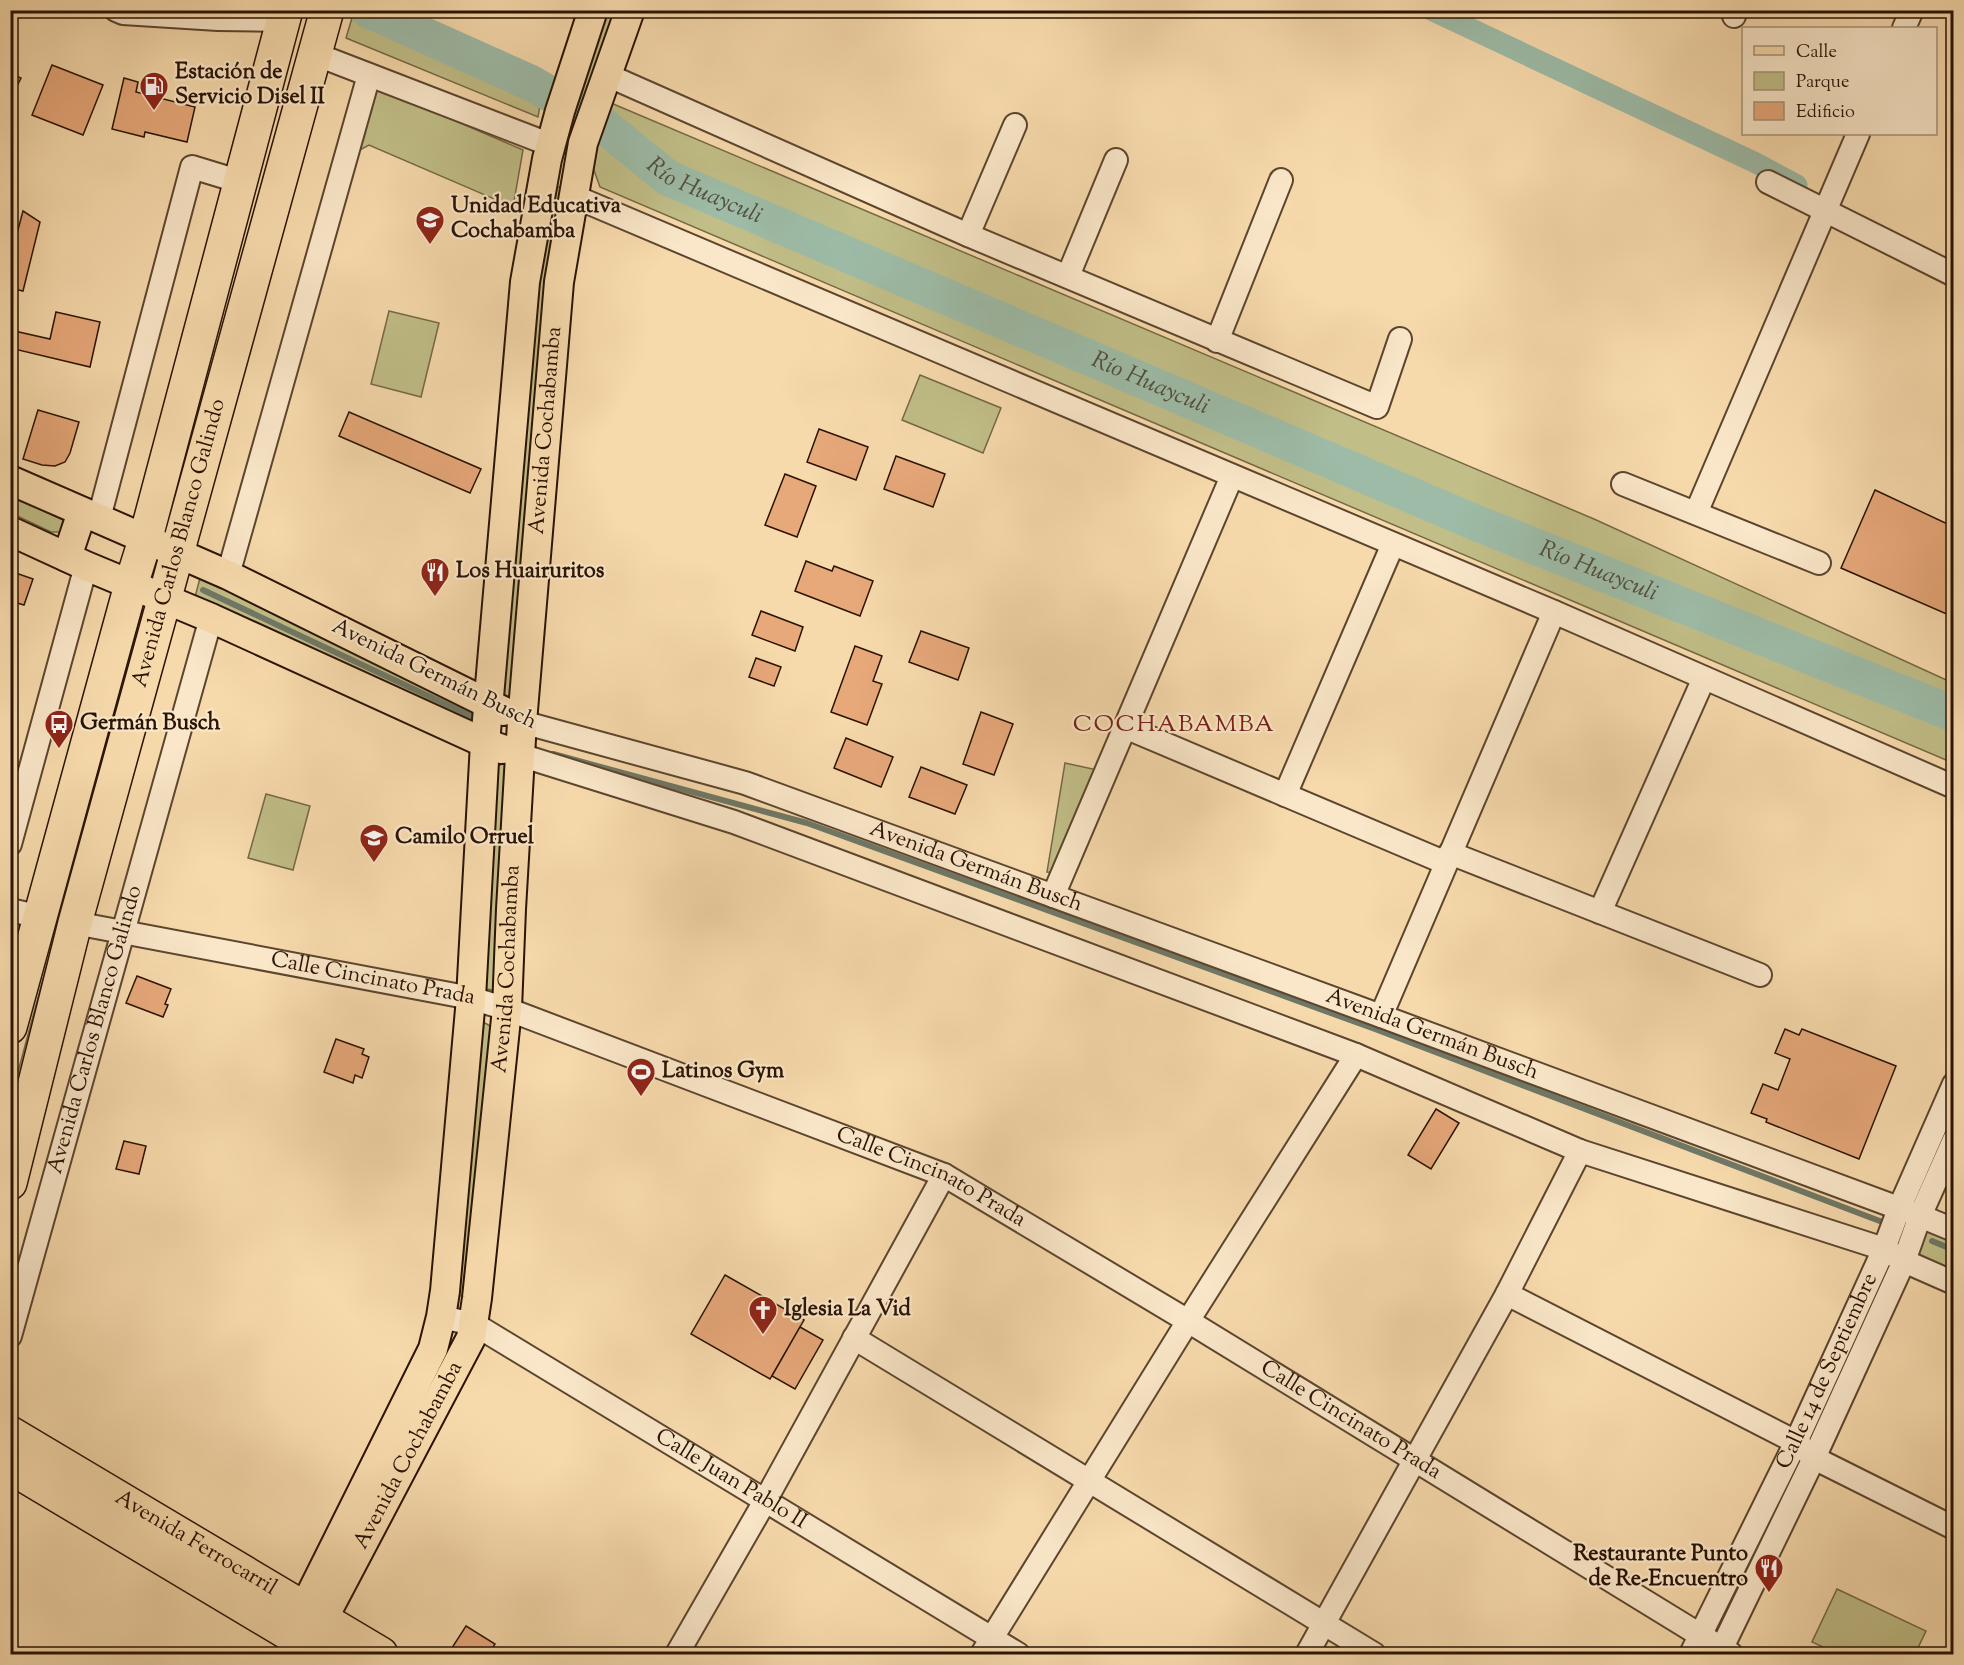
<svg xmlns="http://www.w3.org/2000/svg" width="1964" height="1665" font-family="'Sorts Mill Goudy',serif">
	<rect width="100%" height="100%" fill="#f7daac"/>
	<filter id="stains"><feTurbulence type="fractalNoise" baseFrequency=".00333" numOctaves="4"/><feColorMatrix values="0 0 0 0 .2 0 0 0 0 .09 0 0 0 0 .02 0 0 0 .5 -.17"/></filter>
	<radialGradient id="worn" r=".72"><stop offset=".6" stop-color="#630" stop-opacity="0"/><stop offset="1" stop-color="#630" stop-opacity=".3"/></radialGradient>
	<!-- green -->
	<g fill="#c1be87" stroke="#756846" stroke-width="1.5">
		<polygon points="354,11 405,11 545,76 538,117 346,38"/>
		<polygon points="605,11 618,11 574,139 564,137"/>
		<polygon points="375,86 523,150 513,207 369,145 356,152"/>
		<polygon points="611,103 1594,519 1953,683 1953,763 600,187 591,162"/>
		<polygon points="555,187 561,187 564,190 510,695 507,697 502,695 533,306"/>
		<polygon points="389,311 439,323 421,397 371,384"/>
		<polygon points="920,375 1001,408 983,453 902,420"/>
		<polygon points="11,495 63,520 64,524 61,532 51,532 11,513"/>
		<polygon points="210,577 473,704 470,724 195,597 200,578"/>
		<polygon points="142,610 146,611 11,1119 11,1098"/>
		<polygon points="505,763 508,767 494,990 485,989 495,767"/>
		<polygon points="1065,763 1102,771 1058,873 1047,872"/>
		<polygon points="266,794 310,806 293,870 248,858"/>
		<polygon points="485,1023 490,1026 492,1031 463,1296 458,1296 480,1025"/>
		<polygon points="1928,1229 1953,1240 1953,1272 1915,1256"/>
		<polygon points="1837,1589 1926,1631 1915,1654 1838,1654 1812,1642"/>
	</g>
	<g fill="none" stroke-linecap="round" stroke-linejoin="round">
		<!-- stream -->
		<g stroke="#6f7866" stroke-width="6">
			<polyline points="203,590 471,716"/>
			<polyline points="553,754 807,823 1375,1029 1885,1223"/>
			<polyline points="1932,1241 1954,1250"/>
		</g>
		<!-- canal -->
		<polyline stroke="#9dbba7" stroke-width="21" points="1431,10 1756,163 1797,185"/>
		<!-- river -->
		<path stroke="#9dbba7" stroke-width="36" id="s1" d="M368,10L531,83L599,122L668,178L1474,522L1954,714"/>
	</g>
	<!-- building -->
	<g fill="#e7a87a" stroke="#291304" stroke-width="1.5">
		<polygon points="52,65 103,85 83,135 32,115"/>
		<polygon points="10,73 21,78 10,100"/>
		<polygon points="124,78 138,82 136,92 195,107 187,142 145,132 144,137 112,129"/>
		<polygon points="23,211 40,222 23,291 10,288 10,260"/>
		<polygon points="10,235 17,237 10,260"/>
		<polygon points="56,312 100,322 90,367 10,348 10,330 50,339"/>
		<polygon points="38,410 79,422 70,453 65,462 55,466 42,465 23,459"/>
		<polygon points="349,412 481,469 470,493 339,436"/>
		<polygon points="819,429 868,447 856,480 807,462"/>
		<polygon points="896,456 945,474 933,507 884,489"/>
		<polygon points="785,474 816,486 797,537 765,525"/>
		<polygon points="1875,490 1954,527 1954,605 1949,615 1841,568"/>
		<polygon points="806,561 832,571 834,566 873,581 860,616 795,591"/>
		<polygon points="10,571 33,579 24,605 10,601"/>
		<polygon points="761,611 803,627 795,651 752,635"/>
		<polygon points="921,631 969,648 958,680 909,662"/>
		<polygon points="855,646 882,656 873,681 882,684 867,725 831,712"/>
		<polygon points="756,658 781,667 774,686 749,677"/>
		<polygon points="981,712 1013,724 994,775 963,764"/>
		<polygon points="846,738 893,757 881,787 834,768"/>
		<polygon points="921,767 967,785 955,814 909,797"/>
		<polygon points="137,976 171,989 165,1004 168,1005 163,1017 126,1003"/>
		<polygon points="1785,1029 1799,1035 1802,1029 1896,1066 1859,1159 1766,1122 1767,1119 1751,1113 1763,1084 1778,1090 1790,1059 1775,1053"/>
		<polygon points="336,1039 364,1049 362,1054 369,1057 362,1078 355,1075 353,1083 324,1072"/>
		<polygon points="1436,1109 1459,1123 1431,1169 1408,1155"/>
		<polygon points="124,1141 146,1146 139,1174 116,1169"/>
		<polygon points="725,1275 804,1320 770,1379 691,1334"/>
		<polygon points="800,1327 823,1340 795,1389 772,1376"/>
		<polygon points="466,1626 495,1644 489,1654 448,1654"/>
	</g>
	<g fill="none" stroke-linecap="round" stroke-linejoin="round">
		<!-- minor casing -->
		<g stroke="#5c452e" stroke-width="26">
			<g id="minor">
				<polyline points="116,10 123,13 218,19 284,20"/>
				<polyline points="1734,16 1736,10"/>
				<polyline points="1904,28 1912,10"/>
				<polyline points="315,54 551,145"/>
				<polyline points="607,75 968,235 1377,407 1400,339"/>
				<polyline points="1768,182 1954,275"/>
				<polyline points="573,196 1554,612 1954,787"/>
				<polyline points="968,235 1015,125"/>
				<polyline points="1068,276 1116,160"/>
				<polyline points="1217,341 1281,180"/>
				<polyline points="1623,484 1819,563"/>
				<polyline points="1696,513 1858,134"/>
				<polyline points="99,518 192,167 241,182"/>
				<polyline points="228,575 369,75"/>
				<path id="s2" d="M522,722L745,783L1381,1016L1920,1216L1954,1230"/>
				<polyline points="1125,727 1446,863"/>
				<polyline points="520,755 734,822 1356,1055 1580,1151 1884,1249 1904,1261 1954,1283"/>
				<polyline points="1285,795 1393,544"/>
				<polyline points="10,844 86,566"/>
				<polyline points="1450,853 1760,975"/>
				<polyline points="1053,896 1232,476"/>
				<polyline points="10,910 41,917"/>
				<polyline points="1600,912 1704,678"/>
				<path id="s3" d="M75,923L471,998L507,1009L944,1175L1188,1321L1731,1654"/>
				<polyline points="1381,1016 1554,612"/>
				<polyline points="1507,1294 1796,1442 1814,1458 1954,1528"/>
				<path id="s4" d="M441,1317L474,1324L1018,1654"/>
				<path id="s5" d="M10,1336L211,618"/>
				<polyline points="854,1338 1374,1654"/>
				<polyline points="677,1654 765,1501 944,1175"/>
				<polyline points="982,1654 1188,1321 1356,1055"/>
				<polyline points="1307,1654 1507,1294 1580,1151"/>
				<path id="s6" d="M1691,1654L1796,1442L1884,1249L1899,1209L1954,1084"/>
				<polyline points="1719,1654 1814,1458 1904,1261 1920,1216 1954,1140"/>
			</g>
		</g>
		<!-- major casing -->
		<g stroke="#291304" stroke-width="32">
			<g id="major">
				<polyline points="10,480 228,575 503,711"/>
				<polyline points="10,531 86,566 211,618 485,743 502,749"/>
				<polyline points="67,557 82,512"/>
				<polyline points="295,1626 433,1349 441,1317 445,1291 471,998 485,743 525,282 547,159 560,111 593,10"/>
				<path id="s7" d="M313,1638L471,1338L477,1298L507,1009L511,909L522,722L559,282L583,143L630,10"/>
			</g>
		</g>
		<!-- highway casing -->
		<g stroke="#291304" stroke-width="36">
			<g id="highway">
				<polyline points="10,1027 131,585 146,537 286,10"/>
				<path id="s8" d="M10,1183L75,923L327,10"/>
				<path id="s9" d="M10,1433L381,1654"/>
				<polyline points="10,1467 323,1654"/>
			</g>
		</g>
		<!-- minor -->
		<use href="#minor" stroke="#fae7c9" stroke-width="22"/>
		<!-- major -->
		<use href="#major" stroke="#f7daac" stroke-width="28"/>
		<!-- highway -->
		<use href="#highway" stroke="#f7daac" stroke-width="33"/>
	</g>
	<!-- icons -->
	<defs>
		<g id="fuel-pin" transform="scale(1.5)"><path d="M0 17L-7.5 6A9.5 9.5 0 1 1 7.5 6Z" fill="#8f2418" stroke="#fae7c9"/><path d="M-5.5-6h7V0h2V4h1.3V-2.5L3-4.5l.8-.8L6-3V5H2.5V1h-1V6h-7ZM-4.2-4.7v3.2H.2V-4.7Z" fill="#fff"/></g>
		<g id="school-pin" transform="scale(1.5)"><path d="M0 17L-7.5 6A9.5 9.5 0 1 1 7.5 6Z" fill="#8f2418" stroke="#fae7c9"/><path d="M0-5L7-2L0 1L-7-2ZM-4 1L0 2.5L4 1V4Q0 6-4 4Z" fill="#fff"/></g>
		<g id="restaurant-pin" transform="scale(1.5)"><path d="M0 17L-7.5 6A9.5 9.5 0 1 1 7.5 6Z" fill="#8f2418" stroke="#fae7c9"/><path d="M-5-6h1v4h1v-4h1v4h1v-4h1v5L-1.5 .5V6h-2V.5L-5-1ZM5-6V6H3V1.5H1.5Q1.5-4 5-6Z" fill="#fff"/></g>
		<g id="bus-pin" transform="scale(1.5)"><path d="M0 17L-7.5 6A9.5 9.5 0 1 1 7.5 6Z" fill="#8f2418" stroke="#fae7c9"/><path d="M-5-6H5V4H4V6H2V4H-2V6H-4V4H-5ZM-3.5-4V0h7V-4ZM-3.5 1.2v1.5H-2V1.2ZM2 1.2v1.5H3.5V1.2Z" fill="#fff"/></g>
		<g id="stadium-pin" transform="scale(1.5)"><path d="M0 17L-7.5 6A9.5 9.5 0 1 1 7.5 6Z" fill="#8f2418" stroke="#fae7c9"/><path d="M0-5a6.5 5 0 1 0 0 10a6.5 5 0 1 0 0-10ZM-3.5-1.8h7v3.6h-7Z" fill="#fff"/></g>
		<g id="church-pin" transform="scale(1.5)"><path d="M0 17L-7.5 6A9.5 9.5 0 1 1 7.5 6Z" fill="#8f2418" stroke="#fae7c9"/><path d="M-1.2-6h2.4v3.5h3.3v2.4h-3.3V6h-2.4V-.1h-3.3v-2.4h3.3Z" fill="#fff"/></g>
	</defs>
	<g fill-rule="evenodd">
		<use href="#fuel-pin" x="154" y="86"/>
		<use href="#school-pin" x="430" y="220"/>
		<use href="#restaurant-pin" x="435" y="572"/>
		<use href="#bus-pin" x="59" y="724"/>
		<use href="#school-pin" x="374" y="838"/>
		<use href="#stadium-pin" x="641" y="1072"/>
		<use href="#church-pin" x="763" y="1310"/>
		<use href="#restaurant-pin" x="1769" y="1568"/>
	</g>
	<g text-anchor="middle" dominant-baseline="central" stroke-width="4.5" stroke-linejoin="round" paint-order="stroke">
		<!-- poi labels -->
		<g font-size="22" font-weight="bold" fill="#291304" stroke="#fae7c9" text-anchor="start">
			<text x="175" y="73">Estación de<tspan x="175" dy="25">Servicio Disel II</tspan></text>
			<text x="451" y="207">Unidad Educativa<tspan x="451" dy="25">Cochabamba</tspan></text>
			<text x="456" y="572">Los Huairuritos</text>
			<text x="80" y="724">Germán Busch</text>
			<text x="395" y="838">Camilo Orruel</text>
			<text x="662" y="1072">Latinos Gym</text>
			<text x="784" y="1310">Iglesia La Vid</text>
			<text x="1748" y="1555" text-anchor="end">Restaurante Punto<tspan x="1748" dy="25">de Re-Encuentro</tspan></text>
		</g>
		<!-- street labels -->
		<g font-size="22" fill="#291304" stroke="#fae7c9">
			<text stroke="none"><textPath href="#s7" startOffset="1250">Avenida Cochabamba</textPath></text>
			<text stroke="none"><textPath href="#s8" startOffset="662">Avenida Carlos Blanco Galindo</textPath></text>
			<text transform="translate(434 675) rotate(26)">Avenida Germán Busch</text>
			<text stroke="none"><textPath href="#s2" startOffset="477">Avenida Germán Busch</textPath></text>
			<text stroke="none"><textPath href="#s7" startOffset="710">Avenida Cochabamba</textPath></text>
			<text stroke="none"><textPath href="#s3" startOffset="303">Calle Cincinato Prada</textPath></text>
			<text stroke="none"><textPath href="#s5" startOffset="318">Avenida Carlos Blanco Galindo</textPath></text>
			<text stroke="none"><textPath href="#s2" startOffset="963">Avenida Germán Busch</textPath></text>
			<text stroke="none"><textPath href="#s3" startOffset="897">Calle Cincinato Prada</textPath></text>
			<text stroke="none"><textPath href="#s6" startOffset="314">Calle 14 de Septiembre</textPath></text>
			<text stroke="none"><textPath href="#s3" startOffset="1383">Calle Cincinato Prada</textPath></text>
			<text stroke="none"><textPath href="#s7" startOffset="206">Avenida Cochabamba</textPath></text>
			<text stroke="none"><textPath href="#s4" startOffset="334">Calle Juan Pablo II</textPath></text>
			<text stroke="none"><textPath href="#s9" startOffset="216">Avenida Ferrocarril</textPath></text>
		</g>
		<!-- water labels -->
		<g font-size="24" font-style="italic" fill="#524e3d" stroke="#fae7c9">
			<text stroke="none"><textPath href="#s1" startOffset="384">Río Huayculi</textPath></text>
			<text stroke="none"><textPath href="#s1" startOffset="870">Río Huayculi</textPath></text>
			<text stroke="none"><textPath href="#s1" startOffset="1356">Río Huayculi</textPath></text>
		</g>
		<!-- neighbourhood labels -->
		<g font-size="24" letter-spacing="1.5" fill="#7a1f14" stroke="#fae7c9">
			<text x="1174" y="725">COCHABAMBA</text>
		</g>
	</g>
	<!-- margin -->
	<rect width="1964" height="1665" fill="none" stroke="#f7daac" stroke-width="36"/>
	<rect x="12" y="12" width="1940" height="1641" fill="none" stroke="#291304" stroke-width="3"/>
	<rect x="18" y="18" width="1928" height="1629" fill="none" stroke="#291304" stroke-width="1.5"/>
	<!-- legend -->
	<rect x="1742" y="27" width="195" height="108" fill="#fae7c9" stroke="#a6927a" stroke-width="1.5"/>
	<rect x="1754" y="46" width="30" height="9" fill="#f7daac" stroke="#a6927a" stroke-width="1.5"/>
	<text x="1796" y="57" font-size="18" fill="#291304">Calle</text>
	<rect x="1754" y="72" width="30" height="18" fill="#c1be87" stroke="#a6927a" stroke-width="1.5"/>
	<text x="1796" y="87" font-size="18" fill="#291304">Parque</text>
	<rect x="1754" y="102" width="30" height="18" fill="#e7a87a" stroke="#a6927a" stroke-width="1.5"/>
	<text x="1796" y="117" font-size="18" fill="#291304">Edificio</text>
	<rect width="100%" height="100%" filter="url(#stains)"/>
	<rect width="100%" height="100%" fill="url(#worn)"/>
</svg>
